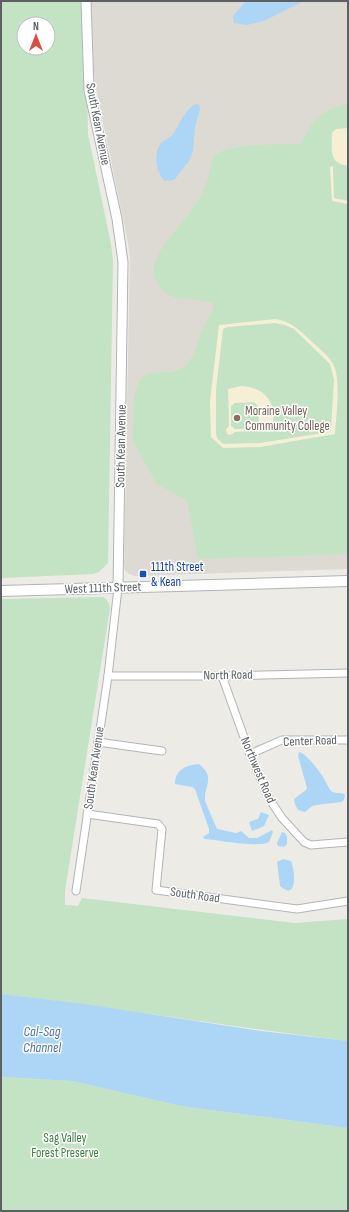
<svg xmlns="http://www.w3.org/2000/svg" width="349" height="1212" font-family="'Sofia Sans Condensed',sans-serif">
	<rect width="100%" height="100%" fill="#edebe5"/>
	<!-- education -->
	<polygon fill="#dddad3" points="91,1 348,1 348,569 135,576 129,574 125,570 124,565 130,256 128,243 95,83 92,51"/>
	<!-- green -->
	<g fill="#c4e2c4" fill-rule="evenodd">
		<path d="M1,1H85L88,134L111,244L113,260L108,563L99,572L93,574L1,578ZM24,24H48V48H24Z"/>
		<path d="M348,104V554L198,559L187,500L157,484L133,441L134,398L138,384L144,376L152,373L171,372L185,367L195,353L201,332L214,308L213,304C199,295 179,305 164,291C141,270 162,247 177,229C185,219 192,210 199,199C207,187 210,170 213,156C234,142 275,145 300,144C305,138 306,133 310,127C320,113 332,108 348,104Z"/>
		<path d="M104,597L109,603L110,608L65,891V905L78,906L82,898L295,923L348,919V1041C232,1027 117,1008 1,994V599Z"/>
		<polygon points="1,1077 72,1081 181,1106 348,1128 348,1211 1,1211"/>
	</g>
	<!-- sand -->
	<g fill="#f6efd6" fill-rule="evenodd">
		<path d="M348,128V166C328,163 332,149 332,133L336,129Z"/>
		<polygon points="333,166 334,198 348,201 348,204 332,201 330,167"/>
		<path d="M275,319C290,321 298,329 309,339C317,347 329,355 334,366C341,380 336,418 335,434L260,447L223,448L211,437L210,401L219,325ZM275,323L285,325L294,329L330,364L334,380L331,429L329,432L260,443L223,444L217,438L216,434V390L223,329L228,327Z"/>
		<path d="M241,386C267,387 279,406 271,430L235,432L230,435L227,434L226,429L229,426L228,389ZM254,402L258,406L259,425L255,429H235L231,426V406L235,403Z"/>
	</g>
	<!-- water -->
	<g fill="#acd5f6">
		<polygon points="246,1 304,1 266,20 247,25 234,23 233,16"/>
		<path d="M196,104L199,105L200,109L195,127L193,151L189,161L174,180L165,181C156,173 153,153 161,143C166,139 172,137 175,131C181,122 186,108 196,104Z"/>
		<path d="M299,752C306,753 319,771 323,777C326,782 328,787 331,791C335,794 339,792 344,794L345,795L344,800L341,802L316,805L312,806L305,812L298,810L295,804L294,799L306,790L307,788L298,756Z"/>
		<path d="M199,764C216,778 204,784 205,801L217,829L236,833L241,831L249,838H257L272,830L273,832L269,842C258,848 219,840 205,839L203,837L209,833V829L195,789L192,787L175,784C175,770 186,765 199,764Z"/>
		<polygon points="261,812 269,815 264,826 252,831 249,822 258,819"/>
		<polygon points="282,832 285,833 287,836 287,844 284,847 278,846 277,843"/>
		<path d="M283,859L291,861C295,870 298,902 280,886L277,862Z"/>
		<polygon points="1,994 84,1004 261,1031 348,1041 348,1128 181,1106 72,1081 1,1077"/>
	</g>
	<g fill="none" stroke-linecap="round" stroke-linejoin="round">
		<!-- minor casing -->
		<g stroke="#b2b5b8" stroke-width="9">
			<g id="minor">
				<polyline points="108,676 222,676 348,673"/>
				<polyline points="222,676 250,754 270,800 282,818 304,842 311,845 348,842"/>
				<polyline points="98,742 162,751"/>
				<polyline points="250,754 282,740 348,740"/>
				<polyline points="87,814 158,824 162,829 156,890 297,909 348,901"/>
				<polyline points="76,891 108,676 118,588"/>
			</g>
		</g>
		<!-- tertiary casing -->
		<g stroke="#b2b5b8" stroke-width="11">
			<polyline id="tertiary" points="86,1 89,90 117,219 123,262 118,588"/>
		</g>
		<!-- secondary casing -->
		<g stroke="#b1b4b8" stroke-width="12">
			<polyline id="secondary" points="1,591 348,581"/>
		</g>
		<!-- minor -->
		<use href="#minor" stroke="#fff" stroke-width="7"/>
		<!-- tertiary -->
		<use href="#tertiary" stroke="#fff" stroke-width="9"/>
		<!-- secondary -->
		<use href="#secondary" stroke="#fff" stroke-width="10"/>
	</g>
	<!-- markers -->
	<circle fill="#8d6e63" stroke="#fff" stroke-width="1.5" cx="237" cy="418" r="4"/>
	<rect fill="#1a4fb4" stroke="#fff" stroke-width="1.5" x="139" y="570" width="8" height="8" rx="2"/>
	<g text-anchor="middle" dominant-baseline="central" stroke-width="3" stroke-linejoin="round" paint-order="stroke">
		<!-- street labels -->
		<g font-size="13" fill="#5c6063" stroke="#fff">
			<text transform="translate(98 124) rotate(79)">South Kean Avenue</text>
			<text transform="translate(121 446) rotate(-89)">South Kean Avenue</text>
			<text transform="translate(103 588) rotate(-2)">West 111th Street</text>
			<text transform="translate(228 675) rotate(-1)">North Road</text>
			<text transform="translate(310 741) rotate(-2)">Center Road</text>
			<text transform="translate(94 768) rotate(-82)">South Kean Avenue</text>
			<text transform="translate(258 770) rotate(67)">Northwest Road</text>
			<text transform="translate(195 895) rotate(8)">South Road</text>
		</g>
		<!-- education labels -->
		<g font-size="13" fill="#785e54" stroke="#fff" text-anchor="start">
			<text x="245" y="411">Moraine Valley<tspan x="245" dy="15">Community College</tspan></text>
		</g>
		<!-- transit labels -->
		<g font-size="13" fill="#164399" stroke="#fff" text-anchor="start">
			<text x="151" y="567">111th Street<tspan x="151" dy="15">&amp; Kean</tspan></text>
		</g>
		<!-- park labels -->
		<g font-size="13" fill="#3e8142" stroke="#fff">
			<text x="65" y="1138">Sag Valley<tspan x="65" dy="15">Forest Preserve</tspan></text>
		</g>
		<!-- water labels -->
		<g font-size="14" font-style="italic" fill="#4b77a6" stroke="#fff">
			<text x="42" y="1031">Cal-Sag<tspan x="42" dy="16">Channel</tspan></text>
		</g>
	</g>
	<!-- border -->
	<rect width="349" height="1212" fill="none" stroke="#5c6063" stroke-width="4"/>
	<!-- north arrow -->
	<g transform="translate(36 36)"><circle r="19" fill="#ffffff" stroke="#bebfc1"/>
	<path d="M0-3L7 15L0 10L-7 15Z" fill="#d74d41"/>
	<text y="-6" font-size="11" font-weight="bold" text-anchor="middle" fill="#5c6063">N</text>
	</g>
</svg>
